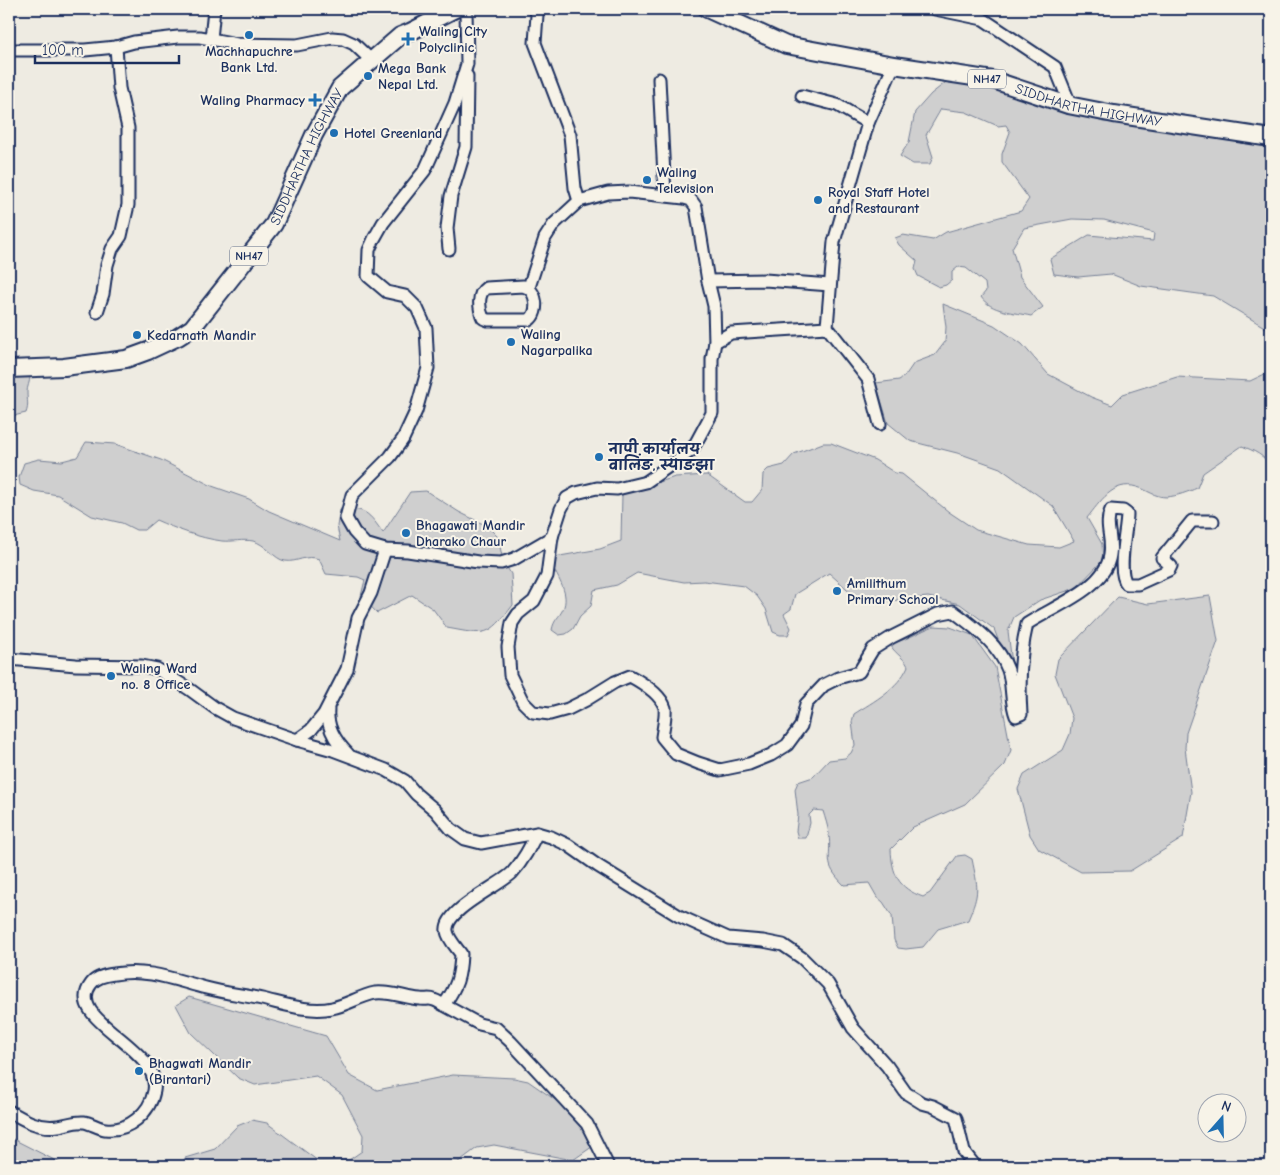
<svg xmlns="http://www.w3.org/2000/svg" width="1280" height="1175" font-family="'Comic Neue','Playpen Sans Deva',sans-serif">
	<rect width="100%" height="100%" fill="#eeebe2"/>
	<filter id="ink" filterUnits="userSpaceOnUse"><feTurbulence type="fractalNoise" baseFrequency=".02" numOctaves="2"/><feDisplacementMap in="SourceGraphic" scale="10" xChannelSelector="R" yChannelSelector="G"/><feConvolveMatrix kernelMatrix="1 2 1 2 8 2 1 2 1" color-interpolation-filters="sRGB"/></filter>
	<g filter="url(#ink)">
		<!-- green -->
		<g fill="#cfcfcf" stroke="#757f96">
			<path d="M950,79L1006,89L1103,122L1231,136L1271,143V331L1213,296L1141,286L1111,274L1078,277L1054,274L1050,259L1089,235L1153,241L1154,233L1104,220L1072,219L1024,228L1012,248L1020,277L1043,307L1031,316C1014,312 991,312 981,297L986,291L985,283L966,268L958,267L952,272V280L946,285L939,287L918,276L915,269L917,261L899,245L895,238L903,235L933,240L946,232L1021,211L1029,199L1002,162V154L1010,132L1006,125L998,126L966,112L941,109L926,135L933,157L930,164H913L900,156L909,142L915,112L931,94Z"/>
			<path d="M943,304L994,325L1022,344L1048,374L1091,397L1112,405L1123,394L1177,377L1250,381L1271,371V468C1265,455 1254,451 1242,446L1203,473L1197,488C1188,492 1177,496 1167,497C1154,497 1148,490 1137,487C1113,480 1100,502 1087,518L1102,544L1103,560L1076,588L1040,600L1014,617L1008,631L1013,672L1005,658L994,629L960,604L928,597L888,601L863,599L855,596L829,573L795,594L791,609L784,614L791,628L788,635H780L773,632L766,609L757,596L744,586L704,581L684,582L637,573L617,585L594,590L591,606L580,616L573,629L566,634L559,635L552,630C554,619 559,618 563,609C570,594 558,579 552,565L554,557L600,549L621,541L622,494L675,477L707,475L745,502H752L762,490L763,474L768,469L784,465L794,454L823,443H831L875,460L895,473L902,474L949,512L976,530L1029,545L1059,547L1074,541L1053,506L1000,468L961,454L910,441L888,423L876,383L899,380L905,376L914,363L935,355L945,342L946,327Z"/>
			<path d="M30,376C30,382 27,387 27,392C27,401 29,405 26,413L9,417V377Z"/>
			<path d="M86,442L115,444L161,460L212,486L249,499L269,511L340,541L337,526L340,510C365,507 369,513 383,533L410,492L426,491L459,512L487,526L498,537L503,561L511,574L513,605C488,638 486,635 447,628L433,609L412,595L377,613L361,596L365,580L358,577L326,574L319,559C305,554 298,563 285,561C274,559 266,544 253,541C243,539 232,542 222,541C199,538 176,529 156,520L144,530H136L122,523L92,516L58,495L34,491L20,485L19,477L24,463L39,459L62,461L77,457Z"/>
			<polygon points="1210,596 1218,641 1186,733 1185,748 1191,792 1183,838 1130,871 1081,872 1039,849 1030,835 1018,789 1024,775 1063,750 1070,734 1072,718 1055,674 1058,659 1118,597 1148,604"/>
			<path d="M934,626L950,627L972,635L995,667L1011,750L1005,765L965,804L913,827L891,849C892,874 898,888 923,897L930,893L957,856L965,855L972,859C978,888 980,892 968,920L938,929L923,947L906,949L898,948L894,940L892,916L883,902L877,897L869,883L844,885C822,863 832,860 829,834C828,826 825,818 823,811L814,810L809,815L810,823L806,838H798L796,831L798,815L795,789L798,782L813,777L829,760L845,758L851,753L855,745L852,722L854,714C874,701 898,689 908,666C903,656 892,652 890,643C904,642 920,631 934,626Z"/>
			<polygon points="189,997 326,1036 349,1075 377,1090 453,1075 514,1078 528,1081 567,1108 599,1142 573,1160 494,1145 477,1148 453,1166 180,1166 185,1158 215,1149 237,1126 252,1120 267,1123 318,1161 349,1160 362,1151 363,1135 342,1095 316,1076 255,1085 238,1078 191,1033 176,1005"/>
			<polygon points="9,1137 66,1166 9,1166"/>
		</g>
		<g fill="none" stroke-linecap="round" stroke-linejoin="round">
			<!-- minor casing -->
			<g stroke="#1b2f5e" stroke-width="15">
				<g id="minor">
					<polyline points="466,9 467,64 455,103 425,170 383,223 374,239 369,250 368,276 387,292 405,296 417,308 426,328 428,368 416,411 403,439 390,457 352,495 346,518 354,532 365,544 385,550 408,551 478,562 501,563 514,559 552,537"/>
					<polyline points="535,9 537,15 535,43 570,135 575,188 579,201"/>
					<polyline points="935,9 983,19 1055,67 1068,99 1068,105"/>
					<polyline points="211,39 214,9"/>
					<polyline points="9,50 85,50 116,47 134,42 178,37 200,37 237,44 297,45 332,38 343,39 354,44 371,60"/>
					<polyline points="659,79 665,195"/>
					<polyline points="802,96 837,105 868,123"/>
					<polyline points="449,249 447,228 451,196 466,147 467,76"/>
					<polyline points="708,281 765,280 830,285"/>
					<path d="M523,286C537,289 540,312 529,320H488L483,318C479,309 477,294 486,288Z"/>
					<path d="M529,287L545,238L554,224L579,201L608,193L629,192L684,198L691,200L696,207L708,281L714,306L715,342L712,359V413L692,450L646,482L617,489L597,488L576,493L567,498L561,509L552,537L547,576L534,601L518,614L512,623L508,647L510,675L523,702L533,712L550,714L568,709L586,700L615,682L630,676C641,682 661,694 665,708C666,716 663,729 662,737L676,754L698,763L720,770L749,764L771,755L787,745L801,726L806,704L824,685L838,678L859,672L873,649L892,637L938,614L953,611C974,627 998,643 1008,670C1013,685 1010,701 1016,716L1021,714C1019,684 1020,653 1027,624C1052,607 1105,589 1110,555C1113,538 1104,525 1111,510L1123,511L1127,514C1127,531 1116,572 1127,584H1138L1169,570L1171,566L1162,558L1192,521H1213"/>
					<polyline points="97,312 103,294 107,265 112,249 121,236 128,205 128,128 119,88 116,47"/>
					<polyline points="715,342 731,333 827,327"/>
					<polyline points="880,424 868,379 827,327 834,242 868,123 894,65"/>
					<polyline points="9,659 76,665 142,666 157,669 189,689 215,708 233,718 297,740 333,750 386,770 405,781 416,794 435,810 451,829 465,839 481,843 537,833 551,837 568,845 598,866 679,916 728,938 763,941 783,945 802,958 828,984 853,1028 887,1066 906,1093 922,1103 933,1106 956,1118 964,1152 975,1166"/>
					<path d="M328,709C326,727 335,741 348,754"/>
					<polyline points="297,740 311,730 324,714 347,669 358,618 371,593 385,550"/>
					<polyline points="444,1005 479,1024 496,1028 511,1042 587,1124 608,1166"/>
					<path d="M9,1111C24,1120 39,1129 58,1126C66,1125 75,1121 84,1122C91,1123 98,1128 105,1129C128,1132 150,1113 154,1091C162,1046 63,1021 91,984C96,977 106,975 114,974C147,968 175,980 206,988C224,993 243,995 262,999C284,1004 310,1013 332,1008C347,1005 360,996 375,993C390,991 405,998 420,999C425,1000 430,998 434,1000C438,1001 441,1004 444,1005C457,986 460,977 461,954C457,948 448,939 447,931C444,910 499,886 512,873C523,861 530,847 537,833"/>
				</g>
			</g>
			<!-- highway casing -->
			<g stroke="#1b2f5e" stroke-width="20">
				<g id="highway">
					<path id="s1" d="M707,9L786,45L894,65L993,80L1068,105L1114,114L1271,138"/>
					<path id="s2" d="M9,369L64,367L126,359L148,351L178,337L192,328L274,224L314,135L340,88L400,36L410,32L455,9"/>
				</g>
			</g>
			<!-- minor -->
			<use href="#minor" stroke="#f7f3e8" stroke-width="11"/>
			<!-- highway -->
			<use href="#highway" stroke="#f7f3e8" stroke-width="16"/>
		</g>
	</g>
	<!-- markers -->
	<g fill="#1f6fb2" stroke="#f7f3e8" stroke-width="2">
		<circle cx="249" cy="35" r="5"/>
		<path d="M405.5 31.5h5v5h5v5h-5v5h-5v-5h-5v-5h5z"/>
		<circle cx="368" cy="76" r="5"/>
		<path d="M312.5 92.5h5v5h5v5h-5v5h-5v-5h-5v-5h5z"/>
		<circle cx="334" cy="133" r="5"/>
		<circle cx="647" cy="180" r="5"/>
		<circle cx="818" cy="200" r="5"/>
		<circle cx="137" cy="335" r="5"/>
		<circle cx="511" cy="342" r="5"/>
		<circle cx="599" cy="457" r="5"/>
		<circle cx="406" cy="533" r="5"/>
		<circle cx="837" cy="591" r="5"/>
		<circle cx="111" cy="676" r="5"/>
		<circle cx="139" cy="1071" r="5"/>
	</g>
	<g text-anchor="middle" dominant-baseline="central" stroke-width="4" stroke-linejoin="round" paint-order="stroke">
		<!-- shield labels -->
		<g fill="#f7f3e8" stroke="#5d6a87" stroke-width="1">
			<rect x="968" y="69.5" width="38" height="19" rx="4"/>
			<rect x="230" y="246.5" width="38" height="19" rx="4"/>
		</g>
		<g font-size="12" font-weight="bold" fill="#1b2f5e">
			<text x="987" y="79">NH47</text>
			<text x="249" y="256">NH47</text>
		</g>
		<!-- poi labels -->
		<g font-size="14" font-weight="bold" fill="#1b2f5e" stroke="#f7f3e8" text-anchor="start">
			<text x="419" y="31">Waling City<tspan x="419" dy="16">Polyclinic</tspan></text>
			<text x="249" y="51" text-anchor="middle">Machhapuchre<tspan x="249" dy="16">Bank Ltd.</tspan></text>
			<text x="378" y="68">Mega Bank<tspan x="378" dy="16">Nepal Ltd.</tspan></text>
			<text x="305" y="100" text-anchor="end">Waling Pharmacy</text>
			<text x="344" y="133">Hotel Greenland</text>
			<text x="657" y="172">Waling<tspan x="657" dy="16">Television</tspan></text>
			<text x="828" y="192">Royal Staff Hotel<tspan x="828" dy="16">and Restaurant</tspan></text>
			<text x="521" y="334">Waling<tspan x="521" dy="16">Nagarpalika</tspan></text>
			<text x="147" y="335">Kedarnath Mandir</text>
			<text x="609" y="449">नापी कार्यालय<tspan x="609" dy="16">वालिंङ, स्याङझा</tspan></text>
			<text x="416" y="525">Bhagawati Mandir<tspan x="416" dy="16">Dharako Chaur</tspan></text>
			<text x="847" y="583">Amilithum<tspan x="847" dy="16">Primary School</tspan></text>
			<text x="121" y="668">Waling Ward<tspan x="121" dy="16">no. 8 Office</tspan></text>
			<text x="149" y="1063">Bhagwati Mandir<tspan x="149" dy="16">(Birantari)</tspan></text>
		</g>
		<!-- street labels -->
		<g font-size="14" fill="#1b2f5e" stroke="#f7f3e8">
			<text stroke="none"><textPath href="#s1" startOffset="396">SIDDHARTHA HIGHWAY</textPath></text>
			<text stroke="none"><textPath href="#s2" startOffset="398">SIDDHARTHA HIGHWAY</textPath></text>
		</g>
	</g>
	<!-- margin -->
	<rect width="1280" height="1175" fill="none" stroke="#f7f3e8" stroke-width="30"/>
	<rect x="15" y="15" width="1250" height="1145" fill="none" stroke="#1b2f5e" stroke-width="2" filter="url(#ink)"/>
	<!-- north arrow -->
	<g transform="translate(1222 1118) rotate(20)"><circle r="24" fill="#f7f3e8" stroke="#9fa5b1"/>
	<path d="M0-4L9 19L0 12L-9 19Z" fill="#1f6fb2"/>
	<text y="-8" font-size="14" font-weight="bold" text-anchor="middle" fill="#1b2f5e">N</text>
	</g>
	<!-- scale -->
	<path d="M35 55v8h144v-8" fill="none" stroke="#1b2f5e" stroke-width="2.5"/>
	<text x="42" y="55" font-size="15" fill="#1b2f5e" stroke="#f7f3e8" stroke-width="4" paint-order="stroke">100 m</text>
</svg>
